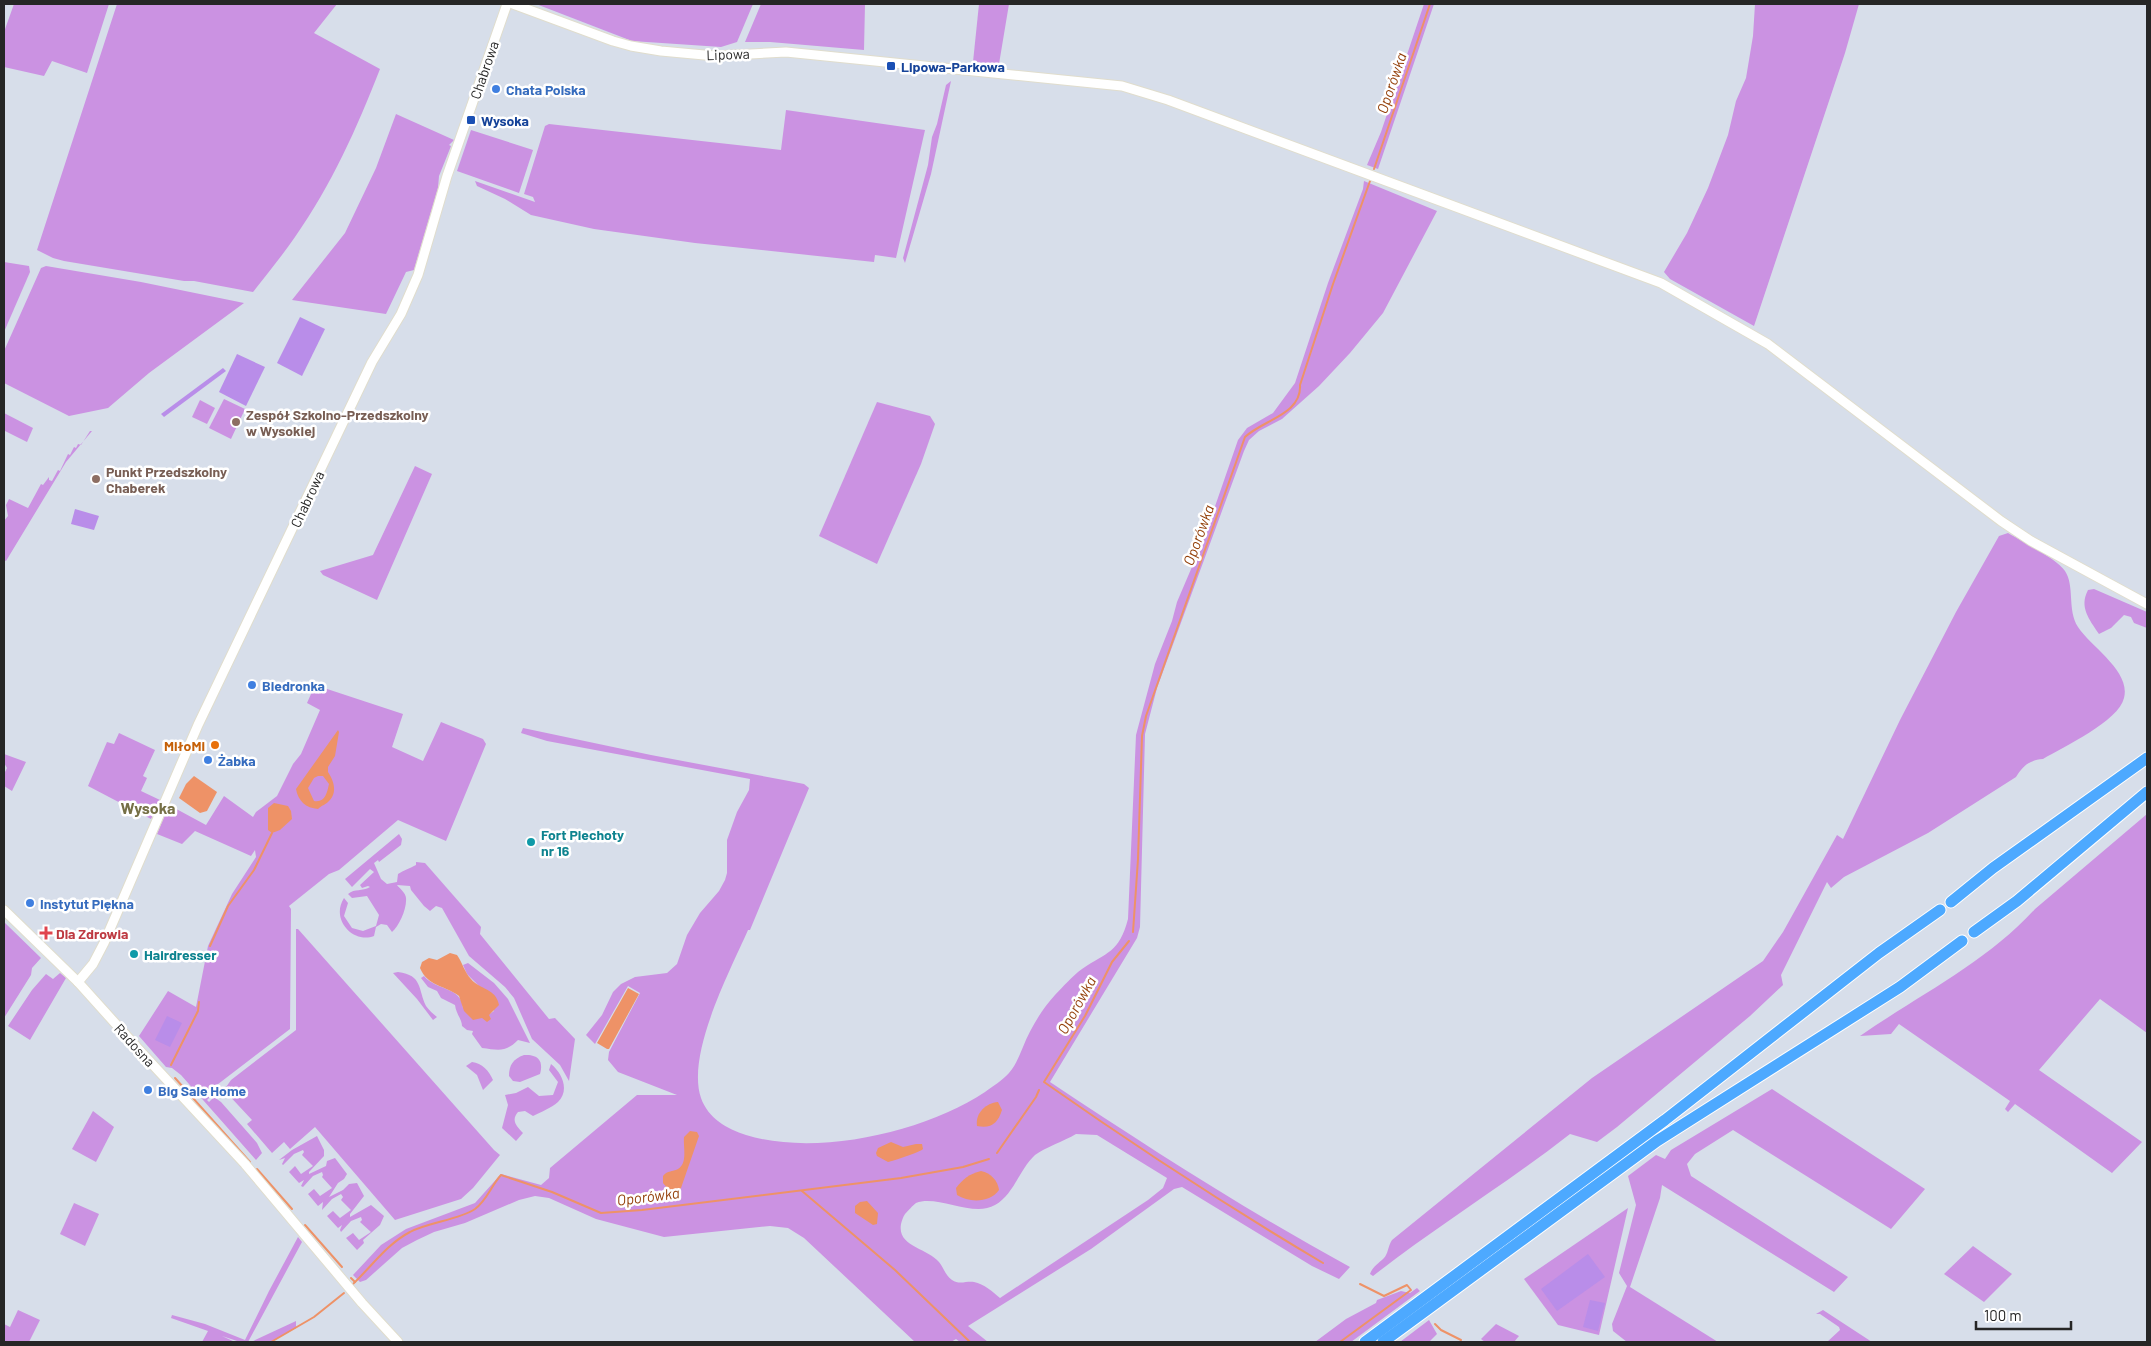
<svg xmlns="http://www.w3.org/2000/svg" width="2151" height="1346" font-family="Barlow,sans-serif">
	<rect width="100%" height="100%" fill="#d7deea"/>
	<!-- green -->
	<g fill="#cb92e2" fill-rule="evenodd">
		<polygon points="14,4 109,4 87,73 52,61 44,76 4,67 4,32"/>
		<path d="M117,4H337L314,33L380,69C357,128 331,186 295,237C282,256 267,274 253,292L194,281H184L64,261L53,258L37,250Z"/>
		<polygon points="536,4 753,4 737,42 721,47 632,41"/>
		<polygon points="761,4 865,4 864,50 770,42 745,42"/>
		<polygon points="979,4 1009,4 999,64 973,62"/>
		<polygon points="1424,4 1434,4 1378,169 1367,165 1381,132"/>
		<polygon points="1755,4 1859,4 1845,53 1754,326 1670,279 1664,272 1687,233 1708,188 1728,135 1736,101 1746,78 1753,36"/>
		<polygon points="951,81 931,174 905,263 903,258 928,165 932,137 937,124 946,85"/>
		<polygon points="786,110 925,130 896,258 875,255 874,262 695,243 594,229 531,215 505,199 477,186 475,181 535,202 533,197 524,194 545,126 549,124 781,150"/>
		<polygon points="396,114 454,140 449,145 451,146 439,176 438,188 414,270 406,272 386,314 292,300 345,233 376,168"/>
		<polygon points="471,130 533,150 519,193 457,171"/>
		<path d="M1364,181L1437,211L1383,313L1350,353L1319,386L1282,419L1259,431L1249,440L1244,451L1157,688L1145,734L1140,927L1137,938L1050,1082C1148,1147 1247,1211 1350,1267L1339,1279L1312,1266L1182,1187L1174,1189L1091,1249L968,1326L988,1342H960L956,1339L951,1342H915L804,1238L788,1228L770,1226L664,1237L596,1219L549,1198L535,1196L519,1200L465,1223L434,1232L417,1240L402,1248L366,1280L360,1282L353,1275L381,1245L406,1229L475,1203L501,1174L541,1185L549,1178L550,1168L637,1095H677L618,1072L608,1060L609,1052L640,993L628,986L595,1044L586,1035L602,1015L613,992L621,984L635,977L667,973L677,964L687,935L700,913L719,891L725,880L727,873V840L737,812L749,790L750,779L547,741L521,733L523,728L651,755L789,781L804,784L809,788L750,930H748C730,971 686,1054 701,1098C708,1118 727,1129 746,1135C816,1157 925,1132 985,1092C993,1086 1003,1080 1009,1073C1016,1065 1019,1056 1023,1047C1030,1029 1042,1009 1055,995C1063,987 1072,976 1082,969C1107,952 1119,953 1128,919L1136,735L1155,664L1172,621L1177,602L1203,541L1238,440L1247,428L1273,413L1295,383L1328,283L1363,189ZM1076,1134L1097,1135L1167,1178L1163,1188L1148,1200L1000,1298C993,1292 984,1284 974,1282C966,1281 959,1285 952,1280C945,1275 944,1268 939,1262C928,1248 897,1247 901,1224C902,1220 903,1217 905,1214C908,1211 913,1205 916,1203C937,1194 973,1218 995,1205C1014,1194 1019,1170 1035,1155C1044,1148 1064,1141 1076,1134Z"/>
		<polygon points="4,262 29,266 30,272 4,332"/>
		<polygon points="46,266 141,282 244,303 149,373 108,408 69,416 4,383 4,351 41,268"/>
		<polygon points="224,399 245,409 231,439 209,428"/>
		<polygon points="200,400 215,408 207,424 192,417"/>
		<polygon points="877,402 930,416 935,424 921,464 877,564 819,536"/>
		<polygon points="4,413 33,428 27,442 5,431"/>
		<polygon points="90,431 92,431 66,462 6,561 4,560 4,521 8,516 6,505 9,499 28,508 41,484 43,485 49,477 49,480 52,481 58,470 60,471 68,454 70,455 74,447 76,448 78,444 81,445"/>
		<polygon points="415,466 432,474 377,600 323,575 320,571 373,555"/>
		<path d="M2008,533C2022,541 2057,559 2065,571C2075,586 2067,610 2078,627C2091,647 2131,671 2124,698C2119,721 2063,747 2043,759C2029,760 2023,766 2016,777L1928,833L1844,877L1831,888L1827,882L1781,975L1783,985L1750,1016L1617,1127L1597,1142L1570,1134C1506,1184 1437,1226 1373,1276L1370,1274C1373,1266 1378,1264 1384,1258C1388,1254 1388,1246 1392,1240L1592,1078L1763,961L1783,932L1837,835L1843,839L1900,720L1956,612L1999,536Z"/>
		<path d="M2094,589L2147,612V628L2134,623L2131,617L2124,615L2111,628L2099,634C2089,619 2079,607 2088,590Z"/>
		<polygon points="315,685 403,714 392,747 423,761 441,722 483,739 486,744 446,841 398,820 339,870 329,874 289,906 291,909 290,1029 209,1091 213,1094 207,1100 209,1102 214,1097 221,1102 257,1143 262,1153 256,1160 181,1075 172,1068 166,1067 139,1036 168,991 196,1007 208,946 232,894 256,857 255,850 251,856 195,831 182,844 157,834 169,805 206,825 224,796 253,817 256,812 277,796 293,764 301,754 320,710 307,703"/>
		<polygon points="119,733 155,750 143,776 147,778 141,791 160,800 151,819 88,786 107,742 114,744"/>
		<polygon points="4,754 26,762 12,791 4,786 4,774 7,768 4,763"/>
		<path d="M2147,814V1033L2100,999L2039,1070L2142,1142L2112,1173L2015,1104L2008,1112L2005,1109L2010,1101L1899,1024L1891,1034L1860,1036C1919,995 1986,963 2035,909Z"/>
		<path d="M399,834L402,839L401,845L379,862L378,860L374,863L381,879L387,884L397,882L398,874C404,870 409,869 416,865V862L425,863L481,927L480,934L549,1019L555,1018L575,1039L569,1081L560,1065L532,1039L514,998L505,987L469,956L442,908L436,906L430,911L424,906L411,890L410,886L397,885C399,888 406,893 406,898C407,909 399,926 392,932L387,925L381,924L376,927L374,936C354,944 330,920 344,898L348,903L344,916L352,928L363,931L376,926L379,915L367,896L352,898L348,894C355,888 362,892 370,887L368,886L362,888L360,885L374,872L370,869L352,887L345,879Z"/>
		<polygon points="4,922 41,958 32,968 31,975 4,1018"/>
		<polygon points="296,929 298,929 494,1150 500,1155 473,1188 461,1199 395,1220 315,1127 290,1149 284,1142 272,1153 247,1124 252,1120 224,1090 231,1080 296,1030"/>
		<path d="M468,963L494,983L508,999L530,1043L518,1040C505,1053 498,1050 482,1048L472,1034L473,1031L467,1030L462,1026C462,1019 456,1014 455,1005L441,998L437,991L428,987L421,978L424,976C435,990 462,987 463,1008L488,1015L494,1011L481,988L467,974L463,965Z"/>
		<path d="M398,972C423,975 418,990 426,1006C429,1010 433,1014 437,1017L433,1020L417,999L393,973Z"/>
		<polygon points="60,973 66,978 30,1040 8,1026 32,990 46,974 53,979"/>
		<path d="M524,1055C537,1054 544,1060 540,1074L520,1082L513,1081L509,1076C509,1065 513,1059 524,1055Z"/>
		<path d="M472,1062C482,1063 489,1071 493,1080L483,1090L477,1075L466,1066Z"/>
		<path d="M551,1064C562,1073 570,1090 558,1102C551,1108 541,1112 533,1116L525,1111L518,1112C511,1120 516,1126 523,1133L516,1141L502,1128L508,1105L505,1095L516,1093L528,1087L539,1096L553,1095L558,1082L549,1070Z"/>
		<polygon points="1772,1089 1925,1189 1891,1229 1733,1130 1695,1154 1687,1164 1691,1176 1848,1277 1834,1292 1662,1185 1660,1198 1630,1287 1718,1342 1627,1342 1613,1331 1612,1324 1627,1286 1619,1273 1636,1205 1628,1176 1656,1155 1665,1159 1671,1150"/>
		<polygon points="93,1111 114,1127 96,1162 72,1149"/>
		<polygon points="317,1136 324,1150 324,1156 309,1172 309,1174 326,1166 327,1161 335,1158 347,1174 344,1179 338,1183 329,1197 343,1190 349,1184 357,1183 364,1196 350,1214 350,1217 371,1205 384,1216 380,1225 363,1240 364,1243 357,1250 346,1238 353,1233 359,1240 371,1232 360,1222 362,1220 361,1217 351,1221 341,1232 340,1230 342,1225 338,1228 327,1216 333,1211 340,1218 351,1210 341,1200 343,1197 341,1194 332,1199 322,1210 323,1202 318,1206 308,1194 314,1189 320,1196 332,1188 322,1177 323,1175 322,1172 313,1176 303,1187 301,1186 304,1180 299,1183 289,1172 295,1166 301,1174 313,1166 302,1155 304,1152 303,1150 294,1154 283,1165 282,1164 285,1158 279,1160 292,1150"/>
		<polygon points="74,1203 99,1214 85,1246 60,1234"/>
		<polygon points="1628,1208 1599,1335 1558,1325 1524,1279"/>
		<polygon points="298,1237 302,1242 248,1342 240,1342 222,1336 235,1342 202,1342 208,1331 171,1318 172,1315 205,1324 245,1340 269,1291"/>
		<polygon points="1973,1246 2012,1274 1984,1302 1944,1274"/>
		<polygon points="1417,1288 1420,1291 1351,1342 1315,1342 1346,1319 1376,1303 1377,1300 1401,1291 1410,1293"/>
		<polygon points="18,1310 40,1320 29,1342 4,1342 4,1324 10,1327"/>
		<polygon points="1823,1310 1872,1342 1827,1342 1840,1330 1839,1327 1820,1314 1816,1314"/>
		<polygon points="1429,1320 1437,1334 1429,1342 1400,1342"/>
		<polygon points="296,1321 296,1328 271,1342 251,1342"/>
		<polygon points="1496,1324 1519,1336 1514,1342 1485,1342 1481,1339"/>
	</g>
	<!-- pitch -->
	<g fill="#b98de9">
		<polygon points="300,317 325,329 302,376 277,363"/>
		<polygon points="237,354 265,367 246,406 219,392"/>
		<polygon points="223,368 226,371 164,417 161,414"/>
		<polygon points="75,509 99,516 94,530 71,524"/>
		<polygon points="167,1016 182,1023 170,1047 155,1040"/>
		<polygon points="1588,1254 1605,1277 1557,1311 1541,1289"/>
		<polygon points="1590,1300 1605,1303 1598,1331 1583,1327"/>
	</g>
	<!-- water -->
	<g fill="#ee9267" fill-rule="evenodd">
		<path d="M338,730L339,732L335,756L328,767V772C334,781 338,793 328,802C325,805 322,805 318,809C306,808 298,801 296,789ZM318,776H323L329,784C327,793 325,803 314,801L308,788L314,778Z"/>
		<polygon points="194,776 217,792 207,811 200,813 179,798 186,784"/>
		<polygon points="274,803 288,806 291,811 292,819 280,830 272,833 268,830 268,808"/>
		<path d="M450,953L457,955C462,962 465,973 471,979C480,990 496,988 499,1005L489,1015L491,1019L487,1022L482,1018L473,1020L464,1011L459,996C445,985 428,987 420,968L422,962L429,958L437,960Z"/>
		<polygon points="628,988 639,994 609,1049 607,1049 597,1043"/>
		<path d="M998,1102L1002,1110C998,1123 991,1129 977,1126C975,1113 986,1103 998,1102Z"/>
		<path d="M690,1131L697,1132L699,1136L681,1188L678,1191L669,1190L663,1183V1176C668,1170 672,1172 678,1169C688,1163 683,1147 684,1137Z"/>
		<path d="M891,1142L903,1147L916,1144H922L923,1149C920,1152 893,1161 888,1162L877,1156L876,1153L878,1148Z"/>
		<path d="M981,1171C991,1173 998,1181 999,1190C990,1203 969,1203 957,1195L956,1188C963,1179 969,1174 981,1171Z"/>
		<polygon points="867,1201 878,1213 877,1224 873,1225 855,1213 855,1206 860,1202"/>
	</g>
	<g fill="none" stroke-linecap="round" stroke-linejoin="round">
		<!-- stream -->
		<g stroke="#ee9267" stroke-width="2">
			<polyline points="1374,169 1430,4"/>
			<path d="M1133,932L1138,859L1142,736L1146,716L1245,437C1263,420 1302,414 1300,385L1333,284L1370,181"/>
			<path d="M1129,941L1112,962L1085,1016L1044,1082C1135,1146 1227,1206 1323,1263"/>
			<polyline points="210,946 228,906 254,870 272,833"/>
			<polyline points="171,1065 198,1011 199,1002"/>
			<polyline points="175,1078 250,1162"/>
			<polyline points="997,1153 1036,1097 1039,1090"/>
			<polyline points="257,1169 292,1209"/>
			<polyline points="802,1191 895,1270 970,1342"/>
			<polyline points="305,1225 342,1267"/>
			<polyline points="351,1278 355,1282"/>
			<path d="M353,1284C371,1267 387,1244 410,1232C428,1222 459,1220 475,1209C487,1200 491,1186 501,1175L552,1192L601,1213L642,1210L901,1178L963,1167L989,1159"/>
			<polyline points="1435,1324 1441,1330 1461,1340"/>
			<polyline points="271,1342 314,1317 344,1293"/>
			<polyline points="1340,1342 1411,1290 1407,1285 1384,1296 1360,1284"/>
		</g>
		<!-- secondary casing -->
		<g stroke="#e0ddcd" stroke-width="11">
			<g id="secondary">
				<polyline points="513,4 613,41 631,46 661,51 715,56 786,52 1122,86 1168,100 1661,283 1768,344 2001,521 2031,541 2147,604"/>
				<polyline points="4,910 78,982 141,1052 245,1164 362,1303 398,1342"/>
				<polyline points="78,982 93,964 104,943 198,725 372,362 401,314 418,275 447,176 507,4"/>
			</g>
		</g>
		<!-- highway casing -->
		<g stroke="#fff" stroke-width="13">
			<g id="highway">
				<polyline points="1951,902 1993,868 2147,758"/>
				<polyline points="1974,932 2017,901 2147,792"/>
				<polyline points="1365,1342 1665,1120 1879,953 1940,910"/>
				<polyline points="1383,1342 1657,1141 1900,987 1962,941"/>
			</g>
		</g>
		<!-- secondary -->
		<use href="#secondary" stroke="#fff" stroke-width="9"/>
		<!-- highway -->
		<use href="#highway" stroke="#4da9ff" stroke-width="11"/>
	</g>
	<!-- markers -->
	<g fill="#1a4fb4" stroke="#fff" stroke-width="2">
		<rect x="886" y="61" width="10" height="10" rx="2.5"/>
		<rect x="466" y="115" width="10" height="10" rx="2.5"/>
	</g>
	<g fill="#3f7fe0" stroke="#fff" stroke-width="2">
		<circle cx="496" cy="89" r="5"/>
		<circle cx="252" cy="685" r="5"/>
		<circle cx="208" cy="760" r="5"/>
		<circle cx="30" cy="903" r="5"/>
		<circle cx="148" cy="1090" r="5"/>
	</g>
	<g fill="#8d6e63" stroke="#fff" stroke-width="2">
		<circle cx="236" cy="422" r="5"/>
		<circle cx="96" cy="479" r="5"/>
	</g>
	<circle fill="#e8710a" stroke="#fff" stroke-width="2" cx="215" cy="745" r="5"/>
	<g fill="#0f9aa8" stroke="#fff" stroke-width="2">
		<circle cx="531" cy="842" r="5"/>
		<circle cx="134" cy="954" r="5"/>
	</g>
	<path fill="#e0444e" stroke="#fff" stroke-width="2" d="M43.5 925.5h5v5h5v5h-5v5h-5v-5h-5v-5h5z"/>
	<g text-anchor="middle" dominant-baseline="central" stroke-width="5" stroke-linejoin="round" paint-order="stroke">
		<!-- street labels -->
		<g font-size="14" fill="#262626" stroke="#fff">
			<text transform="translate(728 54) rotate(-2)">Lipowa</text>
			<text transform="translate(484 70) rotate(-71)">Chabrowa</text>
			<text transform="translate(307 499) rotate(-65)">Chabrowa</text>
			<text transform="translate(135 1045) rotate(48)">Radosna</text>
		</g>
		<!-- transit labels -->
		<g font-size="14" font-weight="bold" fill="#164399" stroke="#fff" text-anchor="start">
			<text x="901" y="66">Lipowa-Parkowa</text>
			<text x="481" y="120">Wysoka</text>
		</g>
		<!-- shop labels -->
		<g font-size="14" font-weight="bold" fill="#366cbe" stroke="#fff" text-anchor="start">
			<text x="506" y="89">Chata Polska</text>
			<text x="262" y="685">Biedronka</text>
			<text x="218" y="760">Żabka</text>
			<text x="40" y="903">Instytut Piękna</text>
			<text x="158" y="1090">Big Sale Home</text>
		</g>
		<!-- education labels -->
		<g font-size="14" font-weight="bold" fill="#785e54" stroke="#fff" text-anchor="start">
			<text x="246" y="414">Zespół Szkolno-Przedszkolny<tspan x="246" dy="16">w Wysokiej</tspan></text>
			<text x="106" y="471">Punkt Przedszkolny<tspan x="106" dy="16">Chaberek</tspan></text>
		</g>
		<!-- food labels -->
		<g font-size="14" font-weight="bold" fill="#c56008" stroke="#fff" text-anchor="end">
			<text x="205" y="745">MiłoMi</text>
		</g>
		<!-- culture labels -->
		<g font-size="14" font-weight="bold" fill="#0d838f" stroke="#fff" text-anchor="start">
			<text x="541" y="834">Fort Piechoty<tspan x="541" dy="16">nr 16</tspan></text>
			<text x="144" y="954">Hairdresser</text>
		</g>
		<!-- health labels -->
		<g font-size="14" font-weight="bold" fill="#be3a42" stroke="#fff" text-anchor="start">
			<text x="56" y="933">Dla Zdrowia</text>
		</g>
		<!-- water labels -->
		<g font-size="15" font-style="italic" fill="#95420c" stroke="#fff">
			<text transform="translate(1391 83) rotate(-71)">Oporówka</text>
			<text transform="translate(1198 535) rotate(-70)">Oporówka</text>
			<text transform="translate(1076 1005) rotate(-61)">Oporówka</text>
			<text transform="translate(648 1196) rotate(-7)">Oporówka</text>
		</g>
		<!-- quarter labels -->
		<g font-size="16" font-weight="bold" fill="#767047" stroke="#fff">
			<text x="148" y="807">Wysoka</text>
		</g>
	</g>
	<!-- border -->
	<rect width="2151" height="1346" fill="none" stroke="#262626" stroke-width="10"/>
	<!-- scale -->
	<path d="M1976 1321v8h95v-8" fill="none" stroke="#262626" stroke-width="2.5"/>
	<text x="1984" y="1321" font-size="15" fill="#262626" stroke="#ffffff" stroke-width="4" paint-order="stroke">100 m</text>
</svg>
